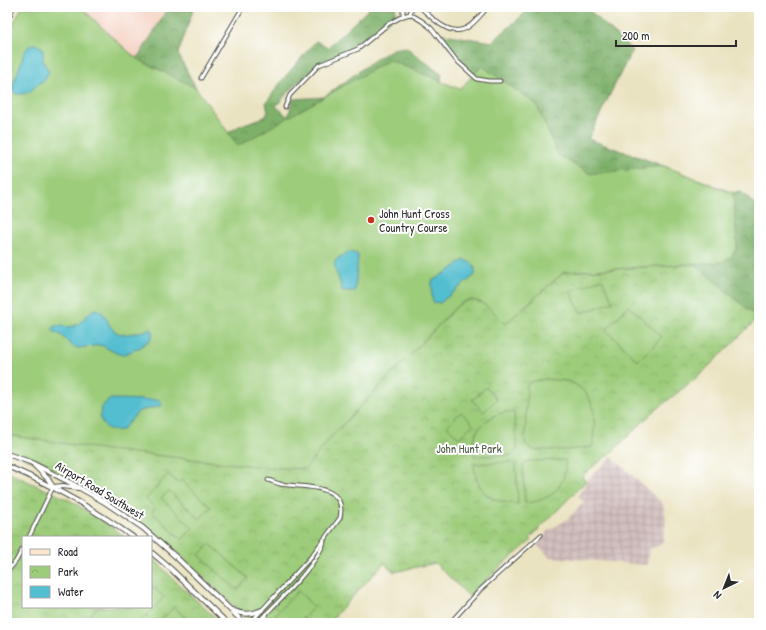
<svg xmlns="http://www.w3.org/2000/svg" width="766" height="630" font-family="'Patrick Hand',sans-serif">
	<defs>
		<pattern id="industrial-grid" width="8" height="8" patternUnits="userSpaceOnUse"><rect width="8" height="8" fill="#d1bfbd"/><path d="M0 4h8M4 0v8" fill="none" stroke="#b4a4a3"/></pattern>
		<pattern id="forest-crowns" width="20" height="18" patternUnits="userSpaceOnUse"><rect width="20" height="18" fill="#7eb06a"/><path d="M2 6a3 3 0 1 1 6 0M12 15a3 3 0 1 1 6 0" fill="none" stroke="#678f57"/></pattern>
		<pattern id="park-crowns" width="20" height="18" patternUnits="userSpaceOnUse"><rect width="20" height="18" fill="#9dcc7a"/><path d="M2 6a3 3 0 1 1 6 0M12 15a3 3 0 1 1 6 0" fill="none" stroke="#87af6a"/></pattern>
	</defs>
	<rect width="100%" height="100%" fill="#fff"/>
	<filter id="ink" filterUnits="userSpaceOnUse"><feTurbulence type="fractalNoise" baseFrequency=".025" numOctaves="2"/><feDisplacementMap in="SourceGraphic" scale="8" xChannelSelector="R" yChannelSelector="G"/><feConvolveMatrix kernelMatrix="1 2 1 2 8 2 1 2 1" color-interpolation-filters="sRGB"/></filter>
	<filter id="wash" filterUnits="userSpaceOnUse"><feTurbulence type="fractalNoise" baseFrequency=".012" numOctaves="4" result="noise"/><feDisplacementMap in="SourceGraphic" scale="16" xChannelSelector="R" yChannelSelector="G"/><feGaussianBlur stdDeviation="0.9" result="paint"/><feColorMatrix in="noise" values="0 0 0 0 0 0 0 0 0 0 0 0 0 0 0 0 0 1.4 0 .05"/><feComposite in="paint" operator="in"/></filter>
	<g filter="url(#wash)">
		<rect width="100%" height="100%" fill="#eae3c1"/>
		<!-- built -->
		<polygon fill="#f5d2c3" points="81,7 169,7 137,59 111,36"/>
		<!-- industrial -->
		<polygon fill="url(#industrial-grid)" points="612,457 663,504 666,519 663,541 657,547 649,548 647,565 550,557 537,545 549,530 568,519 584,502 578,496 589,478"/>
		<!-- forest -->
		<g fill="url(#forest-crowns)" stroke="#546e4a">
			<polygon points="169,7 194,7 178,54 196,88 193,90 158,81 111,36 137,59"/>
			<polygon points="371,7 396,7 394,16 362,43 331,58 317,67 297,83 276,106 288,117 293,99 324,97 373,61 393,49 406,47 442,75 440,85 233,150 221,137 241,125 265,117 268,112 266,103 283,79 316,41 327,48"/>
			<polygon points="532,7 586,7 632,50 588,139 664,166 733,193 740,191 759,208 759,316 716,353 669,292 688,256 703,250 721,263 729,253 583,187 479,82 437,33 492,42"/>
		</g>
		<!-- park -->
		<g fill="url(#park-crowns)" stroke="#647c52">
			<path d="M695,264L758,318L702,373L652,413L613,451L589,470L582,477L586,481L530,538L532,540L502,565L470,597L435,563L394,572L384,563L328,623H252L178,553L146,526L119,507L64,475L7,450V435C106,449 205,463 305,469L330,438L457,306C460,304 463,302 466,301C481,296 495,314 505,324L564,272Z"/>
			<polygon points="7,472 71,501 109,525 125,537 23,537 23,607 151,607 151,556 178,584 221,623 7,623"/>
		</g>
		<!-- pitch -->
		<g fill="#9dcc7a" stroke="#647c52">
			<path d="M22,7H81L111,36L137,59L196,88L238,146L389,60L460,89L482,66L536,104L558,155L590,174L664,166L733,193L737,246L732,256L722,262L564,272L505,324C495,314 481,296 466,301C463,302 460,304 457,306L330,438L305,469L263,467L108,450L8,435L7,438V35Z"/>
			<polygon points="602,279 613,302 581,313 570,291"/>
			<polygon points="629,306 662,337 638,361 606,330"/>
			<path d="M545,379C553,380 562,380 570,382C598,393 596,422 592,447L569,450H533L525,444L527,385L530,382Z"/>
			<polygon points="486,387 497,399 484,412 472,400"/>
			<polygon points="461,412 473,424 459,438 447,426"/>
			<path d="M504,412H514L517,450L512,455L474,456C474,449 473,442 475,436C479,424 493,415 504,412Z"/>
			<path d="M565,460C567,487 551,501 525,503L523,466L527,461Z"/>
			<path d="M512,462L516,465L518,504C490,502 476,493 474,464Z"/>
			<polygon points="168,474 178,483 181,480 211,507 200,519 169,491 161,498 193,528 182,540 152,512 155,508 146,499"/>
			<polygon points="210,544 248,578 237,590 199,555"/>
			<polygon points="151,586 164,597 139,623 95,623 88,617 98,607 151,607"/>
			<polygon points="298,591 314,607 298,623 283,623 275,615"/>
			<polygon points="174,607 191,623 158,623"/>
		</g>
		<!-- water -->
		<g fill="#53becf" stroke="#3f747d">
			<path d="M35,44L43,48V61L49,71L44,81C31,85 35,95 16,94L13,92V85L21,63L24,52L30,45Z"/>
			<path d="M350,252L357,254L358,256L355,291H342C341,281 335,273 334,263L338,258Z"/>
			<path d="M464,260C472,262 476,265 475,275L440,303L433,302L432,298V281L452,269L459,263Z"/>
			<path d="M96,309C102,311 104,314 107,320C116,342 132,333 151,329L153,332L151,339L139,348L122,355L116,353L101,345L79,348L73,347L62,336L52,330L55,326C61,325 67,328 74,326C84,322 88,311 96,309Z"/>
			<path d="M111,399L158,400H160L162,405L161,406L139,411L122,430C98,434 93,408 111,399Z"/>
		</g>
	</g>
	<g filter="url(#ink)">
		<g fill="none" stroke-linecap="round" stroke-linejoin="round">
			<!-- minor casing -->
			<g stroke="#484742" stroke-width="5">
				<g id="minor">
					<polyline points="403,7 403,16"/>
					<path d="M420,7C432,18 451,39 468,27C475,23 482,13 488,7"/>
					<polyline points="596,8 597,7"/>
					<polyline points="410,14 412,7"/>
					<polyline points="201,78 243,7"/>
					<polyline points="285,107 290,95 319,65 358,49 388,24 403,16 410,14 422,21 431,28 456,60 477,79 489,81 500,81"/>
					<polyline points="29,537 53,487"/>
					<polyline points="7,572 16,561 23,548"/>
					<path d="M250,623L310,558L340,518C348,482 302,488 280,484C276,483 272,481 268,480"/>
					<path d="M257,623C276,603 316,567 324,542"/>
					<polyline points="450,623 480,590 541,535"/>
				</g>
			</g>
			<!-- tertiary casing -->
			<g stroke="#484742" stroke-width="6">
				<g id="tertiary">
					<polyline points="7,454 30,462 71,483 106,503 143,528 176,557 244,623"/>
					<polyline points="34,465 48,479 53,487"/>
					<path d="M7,466C52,485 94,509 133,537"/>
					<polyline points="53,487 63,486 78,488"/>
					<polyline points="151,552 171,569 227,623"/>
					<path d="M232,610C243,615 250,615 262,610"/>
					<polyline points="262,623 266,614"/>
				</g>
			</g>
			<!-- secondary casing -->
			<g stroke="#484742" stroke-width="6">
				<polyline id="secondary" points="7,20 13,7"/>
			</g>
			<!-- minor -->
			<use href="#minor" stroke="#fff" stroke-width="3"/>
			<!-- tertiary -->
			<use href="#tertiary" stroke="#fff" stroke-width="4"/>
			<!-- secondary -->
			<use href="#secondary" stroke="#fce5cf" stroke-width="4.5"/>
		</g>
	</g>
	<!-- markers -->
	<circle fill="#c8321e" stroke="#fff" stroke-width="1.5" cx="371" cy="220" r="4"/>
	<g text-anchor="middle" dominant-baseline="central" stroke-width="4" stroke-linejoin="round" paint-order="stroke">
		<!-- poi labels -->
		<g font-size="12" fill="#2b2b2b" stroke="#fff" text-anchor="start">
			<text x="379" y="213">John Hunt Cross<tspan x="379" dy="14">Country Course</tspan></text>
		</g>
		<!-- park labels -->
		<g font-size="12" fill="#4d5b43" stroke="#fff">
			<text x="469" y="448">John Hunt Park</text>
		</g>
		<!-- street labels -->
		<g font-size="12" fill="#2b2b2b" stroke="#fff">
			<text transform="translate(100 490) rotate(31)">Airport Road Southwest</text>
		</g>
	</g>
	<!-- margin -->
	<rect width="766" height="630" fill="none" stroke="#fff" stroke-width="24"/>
	<!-- legend -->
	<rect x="22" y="536" width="130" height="72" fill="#ffffff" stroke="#aaaaaa"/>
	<rect x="30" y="549" width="20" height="6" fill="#fce5cf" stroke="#aaaaaa"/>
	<text x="58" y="556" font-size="12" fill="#2b2b2b">Road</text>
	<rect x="30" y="566" width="20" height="12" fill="url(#park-crowns)" stroke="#aaaaaa"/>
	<text x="58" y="576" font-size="12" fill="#2b2b2b">Park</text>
	<rect x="30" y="586" width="20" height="12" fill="#53becf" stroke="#aaaaaa"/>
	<text x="58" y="596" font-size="12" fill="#2b2b2b">Water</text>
	<!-- north arrow -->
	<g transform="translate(724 588) rotate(223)" stroke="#ffffff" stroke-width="3" paint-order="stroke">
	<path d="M0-3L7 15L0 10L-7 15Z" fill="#2b2b2b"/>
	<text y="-6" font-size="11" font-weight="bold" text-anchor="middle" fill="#2b2b2b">N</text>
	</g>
	<!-- scale -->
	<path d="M616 40v6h120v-6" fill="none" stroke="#2b2b2b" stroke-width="2"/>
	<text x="622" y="40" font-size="12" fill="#2b2b2b" stroke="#ffffff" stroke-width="3" paint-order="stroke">200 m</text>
</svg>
